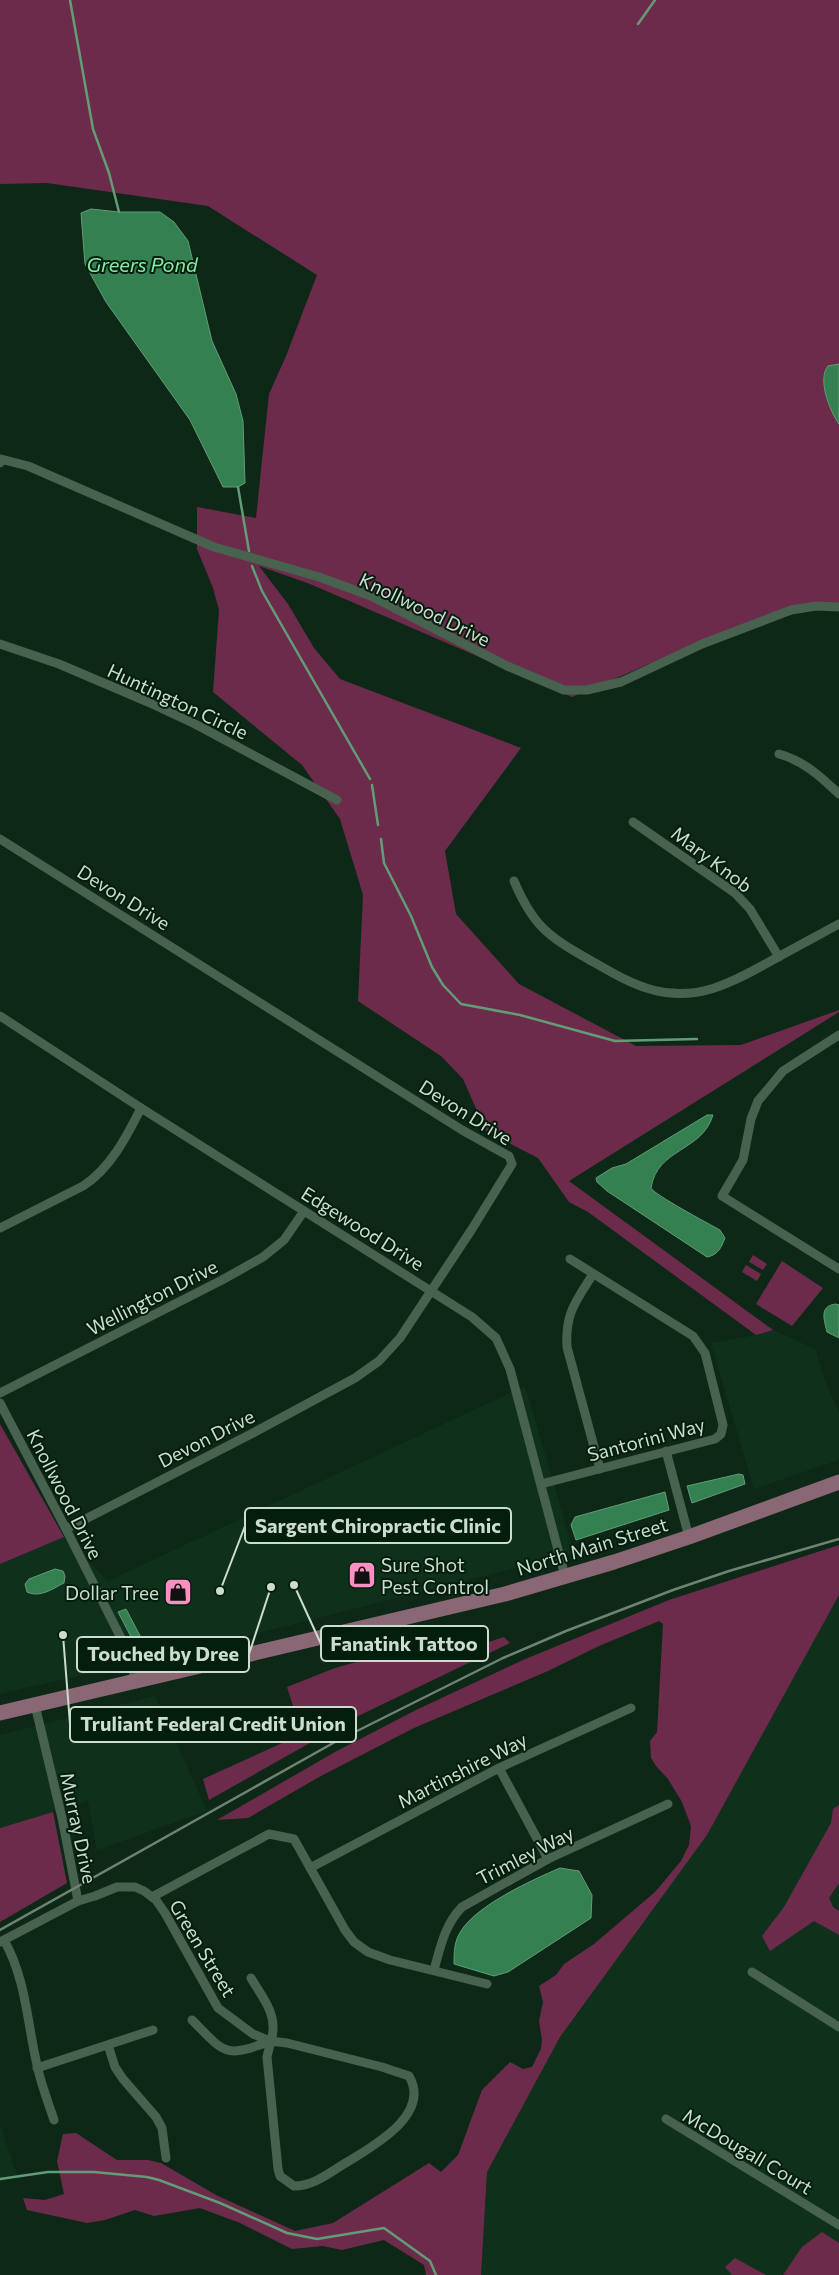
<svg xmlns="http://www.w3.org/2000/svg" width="839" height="2275" font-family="Commissioner,sans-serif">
	<rect width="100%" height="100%" fill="#0e2817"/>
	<!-- built -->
	<g fill="#0f311c">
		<polygon points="773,1330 815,1349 825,1381 839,1412 839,1460 754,1489 711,1343 756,1335"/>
		<polygon points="525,1386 574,1553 219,1643 0,1694 0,1564 64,1537 108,1581"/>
		<polygon points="839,1595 839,2275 481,2275 487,2172 560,2037 707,1835"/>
		<polygon points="155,1696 207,1811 97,1850 88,1801 0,1828 0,1735"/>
		<polygon points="0,2124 17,2176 0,2182"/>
	</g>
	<!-- green -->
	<g fill="#6c2b4b">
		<polygon points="0,0 839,0 839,611 826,605 728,630 572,697 310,584 259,566 288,604 314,648 340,679 521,748 445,851 456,914 519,984 636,1046 741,1045 839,1010 839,1012 569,1181 773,1330 756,1335 588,1212 569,1202 538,1158 486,1131 463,1079 441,1056 358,1001 363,895 340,819 302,765 213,692 219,610 213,588 197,549 197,507 256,518 269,394 286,356 317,275 208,206 47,183 0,184"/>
		<polygon points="753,1255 767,1264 763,1270 749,1262"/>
		<polygon points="782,1261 823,1288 792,1326 756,1304"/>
		<polygon points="746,1265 761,1274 757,1281 742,1272"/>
		<polygon points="0,1424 64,1537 0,1564"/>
		<polygon points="839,1545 839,1595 707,1835 560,2037 487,2172 481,2275 426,2275 424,2265 384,2240 342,2250 323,2246 292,2249 240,2223 200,2208 154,2216 135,2210 105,2220 87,2223 27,2210 23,2198 45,2200 64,2194 57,2161 63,2134 76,2133 117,2160 148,2160 161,2163 216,2195 295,2231 333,2223 429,2163 441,2172 458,2155 482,2090 510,2062 523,2069 532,2067 541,2049 542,2040 539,2021 543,2002 539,1986 556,1975 564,1964 594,1944 655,1892 681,1861 689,1845 691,1826 682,1802 668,1779 656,1766 651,1758 650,1741 657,1732 663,1624 659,1621 599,1646 548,1671 414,1728 319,1777 248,1818 217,1820 335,1752 416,1710 523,1660 669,1600"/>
		<polygon points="504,1637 510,1643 354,1718 209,1800 203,1779 289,1740 303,1737 287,1687 335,1668 396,1651 449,1655"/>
		<polygon points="839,1805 839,1883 829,1898 833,1907 839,1911 839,1935 814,1921 770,1951 762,1936 784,1907 831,1823 833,1809"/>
		<polygon points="53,1812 67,1883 0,1922 0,1828"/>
		<polygon points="822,2232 839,2243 839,2275 783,2275 802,2247"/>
		<polygon points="735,2258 766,2275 732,2275 725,2267"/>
	</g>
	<!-- water -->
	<g fill="#348050" stroke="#629c77">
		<polygon points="91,209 119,212 160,212 174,222 188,241 212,341 236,394 243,421 245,483 238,487 223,487 190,420 106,302 85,264 81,213"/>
		<path d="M839,364V424C830,411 817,380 828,366Z"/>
		<path d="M707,1115H713C702,1152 657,1148 651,1188C653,1194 709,1224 720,1230L725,1238C721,1248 718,1255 707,1257L607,1191L597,1182L596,1178L612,1168L626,1164Z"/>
		<path d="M836,1304L839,1305V1338L827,1332C824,1319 819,1306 836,1304Z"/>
		<polygon points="739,1474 743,1475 745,1484 692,1503 687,1486"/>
		<polygon points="665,1492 669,1510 576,1540 571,1525 575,1517"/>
		<path d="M55,1569L63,1571L65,1576L64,1583C52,1589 40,1598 27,1592L25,1584L29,1579Z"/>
		<polygon points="126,1609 147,1649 139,1652 118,1612"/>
		<path d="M560,1868L579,1871L592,1895L591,1918L508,1972L494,1976L454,1964C454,1953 454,1941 461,1931C477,1905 532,1880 560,1868Z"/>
	</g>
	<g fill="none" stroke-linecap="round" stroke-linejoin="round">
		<!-- stream -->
		<g stroke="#629c77" stroke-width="2.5">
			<polyline points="70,0 93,129 109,173 119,212"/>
			<polyline points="638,24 655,0"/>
			<polyline points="238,487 249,551"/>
			<polyline points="252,566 262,591 370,779"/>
			<polyline points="372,785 378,825"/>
			<polyline points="381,839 384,863 411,916 432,967 443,985 461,1004 520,1015 615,1041 697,1039"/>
			<polyline points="0,2179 48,2172 94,2172 147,2177 159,2180 220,2203 287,2233 317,2239 384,2228 430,2261 436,2275"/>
		</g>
		<!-- minor -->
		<g stroke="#47624e" stroke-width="9">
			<polyline points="0,463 1,459 28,466 214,547 319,577 371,596 507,666 564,690 587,690 621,682 702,644 791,610 816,606 839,607"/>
			<polyline points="0,644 59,664 148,702 195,724 337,800"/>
			<path d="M779,754C804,761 820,776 839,794"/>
			<polyline points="633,822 735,893 750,909 779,957"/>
			<polyline points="0,839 462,1130 505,1154 509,1156 512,1164 472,1229 400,1338 379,1361 355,1378 253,1433 66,1529"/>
			<path d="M514,881C533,926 548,936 588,959C609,971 630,984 653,990C701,1003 738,979 778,957C798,946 819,935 839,924"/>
			<polyline points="0,1016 141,1108 472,1317 496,1338 510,1369 565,1576"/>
			<polyline points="839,1035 783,1071 758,1101 751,1119 743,1160 722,1196 839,1269"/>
			<path d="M0,1228L83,1186C110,1169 127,1136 141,1108"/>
			<path d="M593,1274C576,1301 565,1313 567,1347L600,1469"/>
			<polyline points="0,1393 222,1280 263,1257 284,1240 304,1211"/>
			<polyline points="0,1403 66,1529 128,1652 136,1682"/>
			<polyline points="666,1451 689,1537"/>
			<polyline points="541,1484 715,1439 721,1434 723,1425 705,1353 693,1336 570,1259"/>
			<polyline points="35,1705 62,1818 78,1901"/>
			<polyline points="499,1768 548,1859"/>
			<polyline points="310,1868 499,1768 631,1708"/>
			<polyline points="152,1897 269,1834 294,1839 345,1930 354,1942 368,1952 390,1960 487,1984"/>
			<path d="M4,1940C26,1979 27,2022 37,2065C41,2084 48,2102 54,2120"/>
			<path d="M0,1942L78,1901L95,1896L117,1887H135L144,1891L156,1900L165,1913L218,2008L253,2034L270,2041L287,2043L382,2067L409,2076C431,2114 375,2145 349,2161C331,2171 315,2186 294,2186L280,2176L278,2169L267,2057C269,2047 274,2035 273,2026C273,2009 259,1992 251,1978"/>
			<path d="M434,1970C440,1948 445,1924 462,1907L548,1859L668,1804"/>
			<polyline points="752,1972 839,2027"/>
			<path d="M192,2020C225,2053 224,2059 270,2041"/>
			<polyline points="108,2045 115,2067 123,2079 156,2117 162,2128 166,2158"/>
			<polyline points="37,2068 153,2030"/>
			<polyline points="666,2119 839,2225"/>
		</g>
		<!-- primary -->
		<polyline stroke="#8a6774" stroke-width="15" points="0,1713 505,1594 614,1562 689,1537 839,1482"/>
		<!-- rail -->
		<polyline stroke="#6e8375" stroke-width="2.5" points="0,1930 335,1742 503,1658 566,1631 673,1590 729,1571 839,1539"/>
	</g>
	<!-- icons -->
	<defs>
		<g id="shop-square" transform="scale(1.4375)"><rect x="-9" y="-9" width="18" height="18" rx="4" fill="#fc8fc2" stroke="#041e0e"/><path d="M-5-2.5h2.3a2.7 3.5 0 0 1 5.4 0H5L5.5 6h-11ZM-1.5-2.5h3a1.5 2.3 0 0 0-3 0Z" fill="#111"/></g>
	</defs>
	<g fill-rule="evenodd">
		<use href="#shop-square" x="362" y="1575"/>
		<use href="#shop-square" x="178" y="1592"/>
	</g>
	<g text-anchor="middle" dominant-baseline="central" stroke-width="4" stroke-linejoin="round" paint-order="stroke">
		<!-- street labels -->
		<g font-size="19" fill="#cddcd1" stroke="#041e0e">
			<text transform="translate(425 609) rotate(26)">Knollwood Drive</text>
			<text transform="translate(178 701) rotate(25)">Huntington Circle</text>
			<text transform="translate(712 859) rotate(37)">Mary Knob</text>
			<text transform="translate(124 897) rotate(32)">Devon Drive</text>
			<text transform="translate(466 1112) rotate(32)">Devon Drive</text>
			<text transform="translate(363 1228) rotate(32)">Edgewood Drive</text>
			<text transform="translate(152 1297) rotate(-27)">Wellington Drive</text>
			<text transform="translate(206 1438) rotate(-27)">Devon Drive</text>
			<text transform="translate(646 1439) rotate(-15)">Santorini Way</text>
			<text transform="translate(65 1494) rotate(63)">Knollwood Drive</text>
			<text transform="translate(592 1546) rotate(-17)">North Main Street</text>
			<text transform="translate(462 1770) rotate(-27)">Martinshire Way</text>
			<text transform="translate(79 1828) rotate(78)">Murray Drive</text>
			<text transform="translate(525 1855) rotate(-27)">Trimley Way</text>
			<text transform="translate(203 1948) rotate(59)">Green Street</text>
			<text transform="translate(748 2151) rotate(31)">McDougall Court</text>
		</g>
		<!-- poi labels -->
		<g font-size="19" fill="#cddcd1" stroke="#041e0e" text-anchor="start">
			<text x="381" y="1564">Sure Shot<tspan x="381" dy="22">Pest Control</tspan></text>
			<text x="159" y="1592" text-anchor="end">Dollar Tree</text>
		</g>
		<!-- water labels -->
		<g font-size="20" font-style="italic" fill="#84eba6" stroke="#041e0e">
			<text x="142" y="264">Greers Pond</text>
		</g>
	</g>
	<!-- callouts -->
	<path fill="none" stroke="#cddcd1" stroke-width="2" d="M220 1591L245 1526M294 1585L321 1644M271 1587L249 1654M63 1635L70 1724"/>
	<g fill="#cddcd1" stroke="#041e0e" stroke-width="2">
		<circle cx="220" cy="1591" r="5"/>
		<circle cx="294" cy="1585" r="5"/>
		<circle cx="271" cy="1587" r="5"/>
		<circle cx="63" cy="1635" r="5"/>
	</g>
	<g fill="#041e0e" stroke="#cddcd1" stroke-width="2">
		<rect x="245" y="1508" width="266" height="35" rx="5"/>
		<rect x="321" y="1626" width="167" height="35" rx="5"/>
		<rect x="77" y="1637" width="172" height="35" rx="5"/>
		<rect x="70" y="1707" width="286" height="35" rx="5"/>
	</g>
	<g font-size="20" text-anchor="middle" font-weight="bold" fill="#cddcd1">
		<text x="378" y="1533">Sargent Chiropractic Clinic</text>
		<text x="404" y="1651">Fanatink Tattoo</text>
		<text x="163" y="1661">Touched by Dree</text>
		<text x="213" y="1731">Truliant Federal Credit Union</text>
	</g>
</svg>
